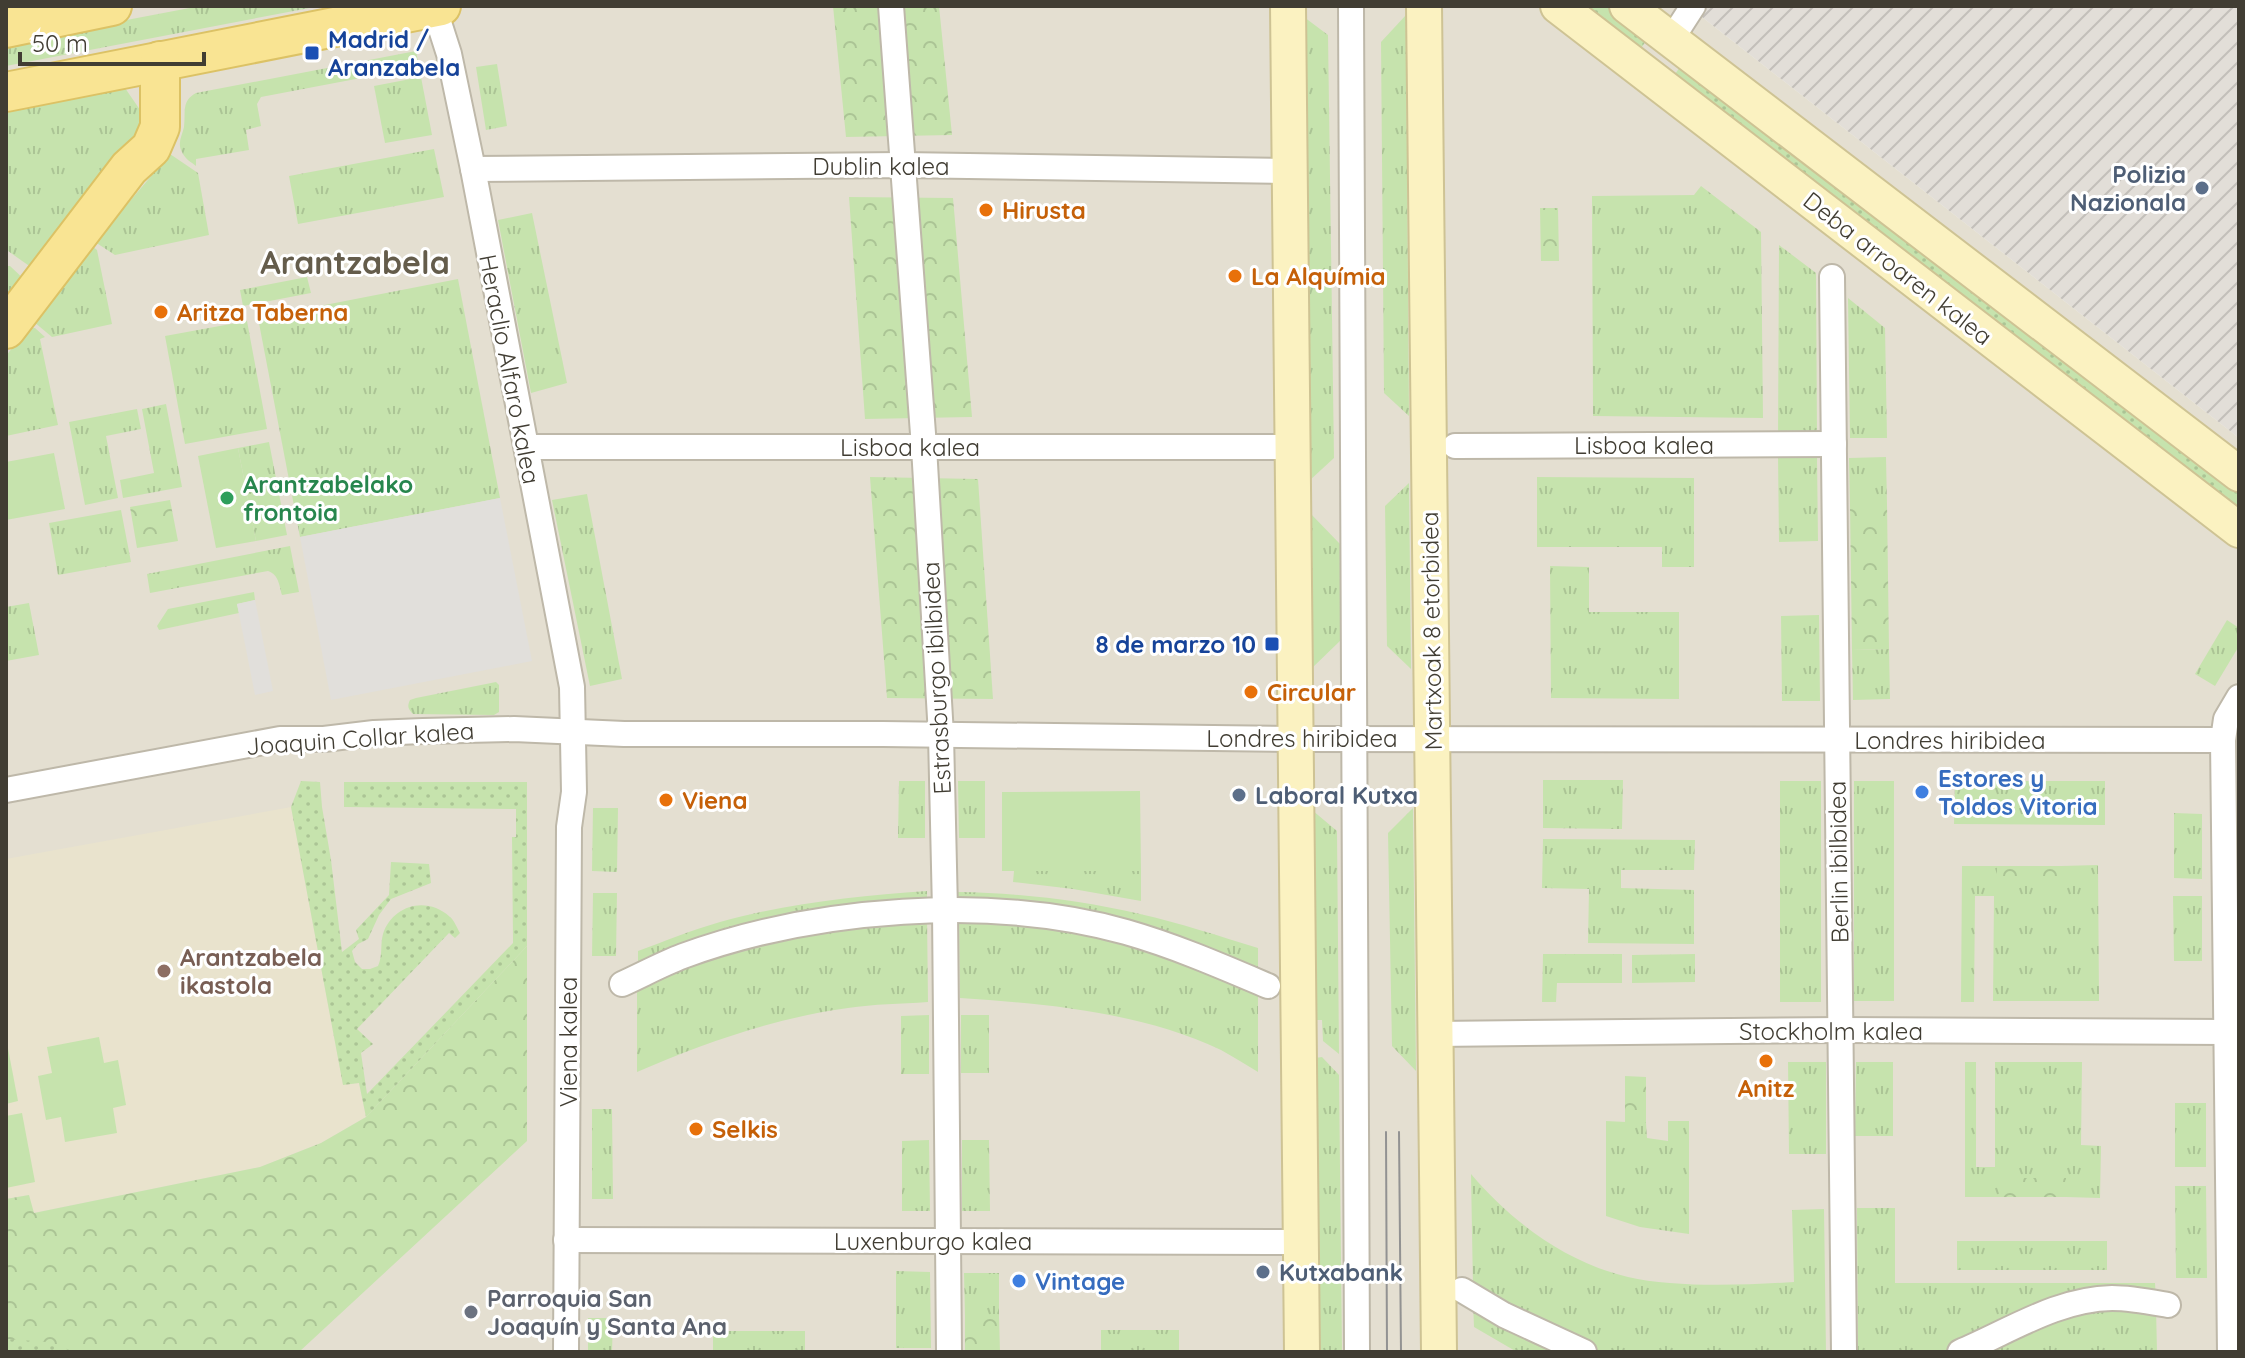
<svg xmlns="http://www.w3.org/2000/svg" width="2245" height="1358" font-family="Quicksand,sans-serif">
	<defs>
		<pattern id="industrial-furrows" width="10" height="10" patternUnits="userSpaceOnUse" patternTransform="scale(2)"><rect width="10" height="10" fill="#e2ded8"/><path d="M-1 1l2-2M0 10L10 0M9 11l2-2" fill="none" stroke="#c3bfba"/></pattern>
		<pattern id="grass-tufts" width="24" height="20" patternUnits="userSpaceOnUse" patternTransform="scale(2)"><rect width="24" height="20" fill="#c6e3ad"/><path d="M3 7l-1-3M5 7V3M7 7l1-3M15 17l-1-3M17 17v-4M19 17l1-3" fill="none" stroke="#abc495"/></pattern>
		<pattern id="forest-crowns" width="20" height="18" patternUnits="userSpaceOnUse" patternTransform="scale(2)"><rect width="20" height="18" fill="#c6e3ad"/><path d="M2 6a3 3 0 1 1 6 0M12 15a3 3 0 1 1 6 0" fill="none" stroke="#abc495"/></pattern>
		<pattern id="garden-dots" width="8" height="8" patternUnits="userSpaceOnUse" patternTransform="scale(2)"><rect width="8" height="8" fill="#c6e3ad"/><path d="M2 2h.1M6 6h.1" fill="none" stroke="#abc495" stroke-width="1.8" stroke-linecap="round"/></pattern>
	</defs>
	<rect width="100%" height="100%" fill="#f0ede3"/>
	<!-- residential -->
	<polygon fill="#e4dfd1" points="6,6 1688,6 2239,438 2239,1352 6,1352"/>
	<!-- industrial -->
	<polygon fill="url(#industrial-furrows)" points="1688,6 2239,6 2239,438"/>
	<!-- education -->
	<polygon fill="#e9e3cd" points="291,807 343,1084 359,1083 366,1117 321,1143 260,1167 33,1213 29,1195 6,1199 6,859"/>
	<!-- grass -->
	<g fill="url(#grass-tufts)">
		<polygon points="200,6 320,6 6,66 6,43"/>
		<polygon points="1406,15 1409,416 1384,393 1381,42"/>
		<polygon points="1304,17 1328,35 1334,458 1309,481"/>
		<path d="M416,51L419,67L261,97L257,104L261,126L246,130L249,150L196,159V166C191,162 185,159 182,152C177,143 182,136 184,127C186,112 181,101 196,93Z"/>
		<polygon points="497,64 507,126 486,130 476,67"/>
		<polygon points="421,77 432,135 385,143 374,86"/>
		<polygon points="123,85 151,126 35,270 8,251 6,218 6,108"/>
		<polygon points="434,149 444,197 298,224 289,176"/>
		<polygon points="170,154 198,173 209,235 115,255 95,242"/>
		<polygon points="1701,186 1761,232 1763,418 1593,416 1592,196 1694,195"/>
		<polygon points="532,213 567,383 531,393 498,220"/>
		<polygon points="1779,245 1816,273 1817,437 1778,437"/>
		<polygon points="92,246 97,250 112,324 52,337 34,322"/>
		<polygon points="6,266 10,266 27,282 6,309"/>
		<polygon points="307,277 311,293 243,306 240,290"/>
		<polygon points="458,279 500,498 300,537 258,318"/>
		<polygon points="1848,298 1885,328 1887,438 1850,438"/>
		<polygon points="247,321 267,429 185,444 165,336"/>
		<polygon points="30,328 35,328 45,337 40,339 58,425 6,436 6,356 26,330"/>
		<polygon points="166,404 182,487 123,498 120,480 154,473 142,409"/>
		<polygon points="137,409 141,429 106,436 118,498 85,505 69,422"/>
		<polygon points="269,442 287,535 256,541 238,448"/>
		<polygon points="1778,456 1817,456 1818,541 1779,542"/>
		<polygon points="1886,457 1887,504 1850,504 1849,458"/>
		<polygon points="1537,477 1694,478 1694,567 1662,567 1662,547 1537,547"/>
		<polygon points="1409,483 1411,669 1387,646 1385,506"/>
		<polygon points="587,494 622,679 590,686 552,500"/>
		<polygon points="121,510 131,562 58,575 49,523"/>
		<polygon points="1310,513 1340,544 1341,640 1311,669"/>
		<path d="M290,546L299,592L282,595C279,585 279,575 268,571L150,593L147,574Z"/>
		<polygon points="1550,566 1589,567 1589,612 1679,612 1679,699 1551,698"/>
		<polygon points="254,592 255,600 237,604 239,613 159,630 157,626 168,609"/>
		<polygon points="29,603 39,655 6,661 6,607"/>
		<polygon points="1819,615 1820,701 1782,701 1781,616"/>
		<polygon points="2227,620 2239,628 2239,646 2215,686 2195,674"/>
		<polygon points="1889,649 1890,699 1853,700 1852,650"/>
		<path d="M496,682L499,685V712L494,715L413,714C408,709 407,706 410,700L416,698Z"/>
		<polygon points="1543,780 1623,780 1622,829 1543,828"/>
		<polygon points="899,781 925,781 925,838 898,838"/>
		<polygon points="958,781 985,781 985,838 959,838"/>
		<rect x="1780" y="781" width="41" height="221"/>
		<rect x="1854" y="781" width="40" height="220"/>
		<polygon points="1955,781 2105,781 2105,825 1954,824"/>
		<polygon points="593,808 618,808 617,872 592,871"/>
		<polygon points="1413,808 1416,1071 1392,1046 1388,833"/>
		<polygon points="1312,810 1337,831 1339,1054 1323,1041 1322,1020 1314,1020"/>
		<polygon points="2174,813 2202,814 2202,879 2174,878"/>
		<polygon points="1543,839 1695,840 1694,870 1621,870 1621,888 1694,890 1694,944 1588,943 1589,889 1542,888"/>
		<polygon points="2098,865 2099,1001 1993,1001 1994,896 1975,896 1974,1002 1961,1002 1962,866 1997,866 1998,885 2060,885 2061,866"/>
		<polygon points="1014,871 1141,871 1141,901 1073,889 1013,882"/>
		<path d="M927,891V906L638,969V951C665,941 692,930 720,922C788,903 857,896 927,891Z"/>
		<path d="M958,892C1020,893 1080,900 1140,914C1180,923 1219,936 1258,948V978L1184,944L959,905Z"/>
		<polygon points="593,893 617,893 616,956 592,956"/>
		<polygon points="2173,896 2202,896 2202,961 2174,961"/>
		<path d="M959,913L1087,929L1258,989V1072C1246,1065 1234,1057 1221,1050C1141,1012 1047,1004 960,998Z"/>
		<path d="M927,915L928,1002C901,1004 874,1004 848,1008C775,1018 704,1043 637,1072V982L740,943Z"/>
		<polygon points="1543,954 1622,954 1622,983 1557,983 1556,1002 1542,1002"/>
		<polygon points="1695,954 1695,982 1632,983 1632,955"/>
		<polygon points="929,1015 929,1074 901,1074 901,1016"/>
		<rect x="961" y="1015" width="28" height="58"/>
		<polygon points="1322,1057 1339,1075 1342,1352 1318,1352 1315,1058"/>
		<polygon points="1788,1062 1826,1062 1826,1154 1789,1154"/>
		<polygon points="1856,1062 1893,1062 1893,1136 1855,1136"/>
		<polygon points="1965,1062 1976,1062 1976,1167 1995,1167 1995,1062 2082,1062 2081,1145 2101,1146 2100,1198 2066,1197 2066,1178 2000,1178 1999,1197 1965,1197"/>
		<rect x="2175" y="1103" width="31" height="64"/>
		<polygon points="592,1109 612,1109 613,1199 592,1199"/>
		<polygon points="1606,1121 1646,1123 1647,1138 1668,1141 1668,1121 1689,1121 1689,1234 1640,1227 1606,1216"/>
		<polygon points="929,1140 930,1211 902,1211 902,1141"/>
		<polygon points="962,1140 989,1140 990,1211 962,1211"/>
		<path d="M1471,1174C1512,1222 1565,1262 1628,1277C1674,1288 1746,1285 1794,1282L1792,1210L1824,1209L1826,1352H1598L1577,1345L1473,1289Z"/>
		<polygon points="2175,1186 2206,1186 2207,1278 2176,1278"/>
		<polygon points="1857,1208 1895,1208 1895,1283 2155,1283 2156,1299 2137,1295 1944,1352 1858,1352"/>
		<rect x="1957" y="1241" width="150" height="29"/>
		<polygon points="896,1271 930,1272 931,1348 896,1348"/>
		<polygon points="964,1273 999,1273 999,1316 965,1316"/>
		<polygon points="1473,1302 1570,1352 1517,1352 1474,1327"/>
		<polygon points="2085,1305 2156,1307 2157,1352 1970,1352"/>
		<polygon points="588,1318 613,1318 612,1352 588,1352"/>
		<rect x="1101" y="1330" width="78" height="22"/>
		<rect x="713" y="1331" width="92" height="21"/>
	</g>
	<!-- forest -->
	<g fill="url(#forest-crowns)">
		<polygon points="833,6 939,6 952,135 846,137"/>
		<polygon points="849,197 953,198 972,417 865,419"/>
		<polygon points="1540,208 1558,208 1559,261 1541,261"/>
		<polygon points="870,477 978,479 993,699 887,698"/>
		<polygon points="170,500 178,541 137,548 130,507"/>
		<polygon points="1850,504 1887,504 1889,649 1852,650"/>
		<rect x="1997" y="866" width="64" height="19"/>
		<polygon points="527,946 527,1141 299,1352 6,1352 6,1199 29,1195 34,1213 260,1167 321,1143 366,1117"/>
		<polygon points="1625,1076 1646,1077 1646,1123 1625,1123"/>
		<rect x="1999" y="1178" width="67" height="19"/>
		<polygon points="965,1316 999,1316 1000,1352 965,1352"/>
	</g>
	<!-- garden -->
	<g fill="url(#garden-dots)">
		<polygon points="1576,6 1606,6 1648,38 1637,54"/>
		<polygon points="1682,64 2239,491 2239,515 1671,80"/>
		<path d="M301,781L320,782L322,807L331,860L342,952L359,939L356,930L389,895L391,862L429,864L431,883L391,899L379,915L368,939L358,944L352,951L355,962L362,969H370L378,966C383,955 380,945 383,934C392,906 426,895 450,917C454,920 457,928 460,933L455,938L449,933L357,1029L373,1044L361,1053L367,1094L513,943L512,837H516V809L344,807V782H527V946L366,1117L359,1083L343,1085L291,807Z"/>
		<polygon points="6,1339 48,1342 75,1352 6,1352"/>
	</g>
	<!-- pitch -->
	<g fill="#c6e3ad">
		<polygon points="238,448 256,541 216,548 198,456"/>
		<polygon points="54,453 65,509 6,520 6,462"/>
		<polygon points="1140,791 1141,871 1002,871 1002,792"/>
		<polygon points="99,1037 104,1063 118,1060 126,1105 113,1108 117,1133 65,1142 61,1117 46,1120 38,1076 52,1073 47,1047"/>
		<polygon points="6,1038 18,1101 6,1104"/>
		<polygon points="22,1113 35,1182 6,1188 6,1116"/>
	</g>
	<!-- parking -->
	<g fill="#e1dfdb">
		<polygon points="500,498 532,661 331,700 300,537"/>
		<polygon points="255,600 273,691 255,695 237,604"/>
	</g>
	<g fill="none" stroke-linecap="round" stroke-linejoin="round">
		<!-- street casing -->
		<g stroke="#beb8a9" stroke-width="28">
			<g id="street">
				<polyline points="891,6 924,447 941,735 945,910 949,1352"/>
				<polyline points="1351,6 1357,1352"/>
				<polyline points="434,7 449,54 473,169 572,687 574,792 569,827 566,1352"/>
				<polyline points="1671,40 1693,6"/>
				<polyline points="473,169 902,165 1290,171"/>
				<polyline points="1832,277 1844,1352"/>
				<polyline points="1455,446 1834,444"/>
				<polyline points="527,447 1293,447"/>
				<polyline points="6,790 280,739 324,739 374,733 423,731 514,729 624,734 883,734 1296,739 2223,740"/>
				<path d="M622,984C642,975 662,964 683,956C814,908 991,894 1126,932C1175,946 1221,966 1268,986"/>
				<polyline points="1435,1034 1841,1030 2227,1032"/>
				<polyline points="566,1240 1301,1242"/>
				<polyline points="1462,1290 1504,1315 1584,1352"/>
				<path d="M1960,1352C2010,1331 2057,1299 2112,1298C2131,1298 2151,1302 2168,1305"/>
				<polyline points="2230,1352 2223,740 2226,719 2239,697"/>
			</g>
		</g>
		<!-- secondary casing -->
		<g stroke="#cec394" stroke-width="38">
			<g id="secondary">
				<polyline points="1288,6 1302,1352"/>
				<polyline points="1424,6 1439,1352"/>
				<polyline points="1558,6 2239,530"/>
				<polyline points="1627,6 2239,474"/>
			</g>
		</g>
		<!-- primary casing -->
		<g stroke="#dcc265" stroke-width="42">
			<g id="primary">
				<polyline points="6,28 112,6"/>
				<polyline points="6,92 441,6"/>
				<polyline points="6,329 129,168 151,148 160,127 160,61"/>
			</g>
		</g>
		<!-- street -->
		<use href="#street" stroke="#fff" stroke-width="24"/>
		<!-- secondary -->
		<use href="#secondary" stroke="#fbf2c1" stroke-width="34"/>
		<!-- primary -->
		<use href="#primary" stroke="#f9e493" stroke-width="38"/>
		<!-- tram -->
		<g stroke="#929292" stroke-width="2">
			<polyline points="1386,1132 1387,1352"/>
			<polyline points="1399,1132 1401,1352"/>
		</g>
	</g>
	<!-- markers -->
	<g fill="#1a4fb4" stroke="#fff" stroke-width="3">
		<rect x="304" y="45" width="16" height="16" rx="4"/>
		<rect x="1264" y="636" width="16" height="16" rx="4"/>
	</g>
	<g fill="#5c6f8a" stroke="#fff" stroke-width="3">
		<circle cx="2202" cy="188" r="8"/>
		<circle cx="1239" cy="795" r="8"/>
		<circle cx="1263" cy="1272" r="8"/>
	</g>
	<g fill="#e8710a" stroke="#fff" stroke-width="3">
		<circle cx="986" cy="210" r="8"/>
		<circle cx="1235" cy="276" r="8"/>
		<circle cx="161" cy="312" r="8"/>
		<circle cx="1251" cy="692" r="8"/>
		<circle cx="666" cy="800" r="8"/>
		<circle cx="1766" cy="1061" r="8"/>
		<circle cx="696" cy="1129" r="8"/>
	</g>
	<circle fill="#2e9e5b" stroke="#fff" stroke-width="3" cx="227" cy="498" r="8"/>
	<g fill="#3f7fe0" stroke="#fff" stroke-width="3">
		<circle cx="1922" cy="792" r="8"/>
		<circle cx="1019" cy="1281" r="8"/>
	</g>
	<circle fill="#8d6e63" stroke="#fff" stroke-width="3" cx="164" cy="971" r="8"/>
	<circle fill="#6b7280" stroke="#fff" stroke-width="3" cx="471" cy="1312" r="8"/>
	<g text-anchor="middle" dominant-baseline="central" stroke-width="6" stroke-linejoin="round" paint-order="stroke">
		<!-- transit labels -->
		<g font-size="24" font-weight="bold" fill="#164399" stroke="#fff" text-anchor="start">
			<text x="328" y="39">Madrid /<tspan x="328" dy="28">Aranzabela</tspan></text>
			<text x="1256" y="644" text-anchor="end">8 de marzo 10</text>
		</g>
		<!-- street labels -->
		<g font-size="24" fill="#413d33" stroke="#fff">
			<text x="881" y="166">Dublin kalea</text>
			<text transform="translate(1898 268) rotate(38)">Deba arroaren kalea</text>
			<text transform="translate(510 369) rotate(79)">Heraclio Alfaro kalea</text>
			<text x="1644" y="445">Lisboa kalea</text>
			<text x="910" y="447">Lisboa kalea</text>
			<text transform="translate(1431 631) rotate(-91)">Martxoak 8 etorbidea</text>
			<text transform="translate(936 678) rotate(-93)">Estrasburgo ibilbidea</text>
			<text transform="translate(360 738) rotate(-4)">Joaquin Collar kalea</text>
			<text x="1302" y="738">Londres hiribidea</text>
			<text x="1950" y="740">Londres hiribidea</text>
			<text transform="translate(1838 862) rotate(-91)">Berlin ibilbidea</text>
			<text x="1831" y="1031">Stockholm kalea</text>
			<text transform="translate(568 1042) rotate(-90)">Viena kalea</text>
			<text x="933" y="1241">Luxenburgo kalea</text>
		</g>
		<!-- service labels -->
		<g font-size="24" font-weight="bold" fill="#4e5e75" stroke="#fff" text-anchor="start">
			<text x="2186" y="174" text-anchor="end">Polizia<tspan x="2186" dy="28">Nazionala</tspan></text>
			<text x="1255" y="795">Laboral Kutxa</text>
			<text x="1279" y="1272">Kutxabank</text>
		</g>
		<!-- food labels -->
		<g font-size="24" font-weight="bold" fill="#c56008" stroke="#fff" text-anchor="start">
			<text x="1002" y="210">Hirusta</text>
			<text x="1251" y="276">La Alquímia</text>
			<text x="177" y="312">Aritza Taberna</text>
			<text x="1267" y="692">Circular</text>
			<text x="682" y="800">Viena</text>
			<text x="1766" y="1088" text-anchor="middle">Anitz</text>
			<text x="712" y="1129">Selkis</text>
		</g>
		<!-- leisure labels -->
		<g font-size="24" font-weight="bold" fill="#27864d" stroke="#fff" text-anchor="start">
			<text x="243" y="484">Arantzabelako<tspan x="243" dy="28">frontoia</tspan></text>
		</g>
		<!-- shop labels -->
		<g font-size="24" font-weight="bold" fill="#366cbe" stroke="#fff" text-anchor="start">
			<text x="1938" y="778">Estores y<tspan x="1938" dy="28">Toldos Vitoria</tspan></text>
			<text x="1035" y="1281">Vintage</text>
		</g>
		<!-- education labels -->
		<g font-size="24" font-weight="bold" fill="#785e54" stroke="#fff" text-anchor="start">
			<text x="180" y="957">Arantzabela<tspan x="180" dy="28">ikastola</tspan></text>
		</g>
		<!-- worship labels -->
		<g font-size="24" font-weight="bold" fill="#5b616d" stroke="#fff" text-anchor="start">
			<text x="487" y="1298">Parroquia San<tspan x="487" dy="28">Joaquín y Santa Ana</tspan></text>
		</g>
		<!-- district labels -->
		<g font-size="32" font-weight="bold" fill="#645c4b" stroke="#fff">
			<text x="355" y="262">Arantzabela</text>
		</g>
	</g>
	<!-- border -->
	<rect width="2245" height="1358" fill="none" stroke="#413d33" stroke-width="16"/>
	<!-- scale -->
	<path d="M20 52v12h184v-12" fill="none" stroke="#413d33" stroke-width="4"/>
	<text x="32" y="52" font-size="24" fill="#413d33" stroke="#ffffff" stroke-width="6" paint-order="stroke">50 m</text>
</svg>
